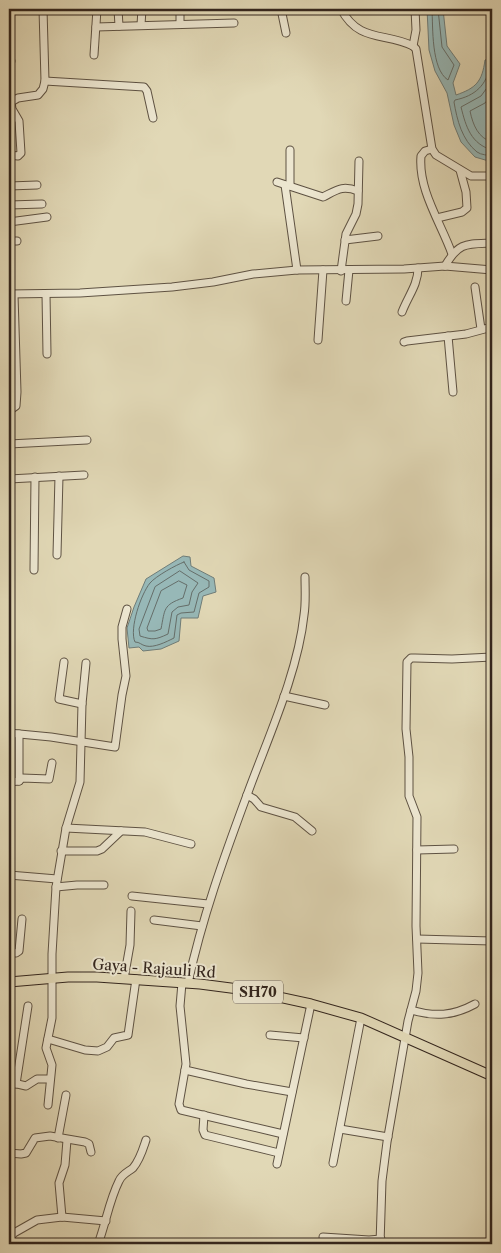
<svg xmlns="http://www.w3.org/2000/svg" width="501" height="1253" font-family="'Libre Caslon Text',serif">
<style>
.water{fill:#97b8b7;stroke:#6f7d79}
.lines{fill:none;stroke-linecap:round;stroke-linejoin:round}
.shore{stroke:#656e6a;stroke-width:1}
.minor-casing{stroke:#5e5243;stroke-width:9}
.major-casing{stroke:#33251d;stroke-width:11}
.minor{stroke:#ece6d0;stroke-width:7}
.major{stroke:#e1d8b6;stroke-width:9}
.labels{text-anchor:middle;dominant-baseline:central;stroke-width:4;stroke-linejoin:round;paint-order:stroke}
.shield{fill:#ece6d0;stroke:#6a5f53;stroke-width:1}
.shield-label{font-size:14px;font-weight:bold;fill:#33251d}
.street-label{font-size:15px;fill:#33251d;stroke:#ece6d0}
</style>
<rect width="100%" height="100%" fill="#e1d8b6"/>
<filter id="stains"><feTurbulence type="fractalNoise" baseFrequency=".004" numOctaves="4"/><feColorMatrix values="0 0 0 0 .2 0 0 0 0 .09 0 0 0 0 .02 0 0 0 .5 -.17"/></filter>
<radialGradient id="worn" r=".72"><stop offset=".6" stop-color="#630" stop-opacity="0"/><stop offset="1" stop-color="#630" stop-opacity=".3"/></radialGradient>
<!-- water -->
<g class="water">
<path d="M427 9H443L447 46 460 64 453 83 456 95C476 88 482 82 485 60L492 58V162L475 157 461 142 454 125 447 93 435 71 429 50Z"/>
<polygon points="183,556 190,557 191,566 214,578 216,592 203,596 198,618 181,618 179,641 161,649 143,651 139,647 129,648 127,628 134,607 146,579"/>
</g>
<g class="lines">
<!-- shore -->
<g class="shore">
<path d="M432 9C433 27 431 69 448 80L454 65 442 47 438 9"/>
<path d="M492 63 490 65C487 85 475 96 455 100L454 102C457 120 462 140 477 152 481 155 488 155 492 156"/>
<path d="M492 81 481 96 461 107C466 127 471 144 492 150"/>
<path d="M492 94 485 103 470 111C473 125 478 138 492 142"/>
<path d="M184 562 189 570 209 581V587L199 593 194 612 181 613 177 615 174 638C166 642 154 648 146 646 141 645 140 642 135 642 129 629 141 594 150 583 156 576 176 565 184 562Z"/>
<path d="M180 571 198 583 192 592 189 605 178 607 172 612 168 634C155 640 153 640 140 636L139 629 155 587Z"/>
<path d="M179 581 187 585 183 598C163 605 165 609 161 629L155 631H148L147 628 161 591Z"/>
</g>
<defs>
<g id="minor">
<polyline points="118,9 119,26"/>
<polyline points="281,9 286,33"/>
<path d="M341 9C359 43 385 32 413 46L416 49 432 149 436 155 471 176H492"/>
<polyline points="9,10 87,9"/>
<polyline points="180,24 180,9"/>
<polyline points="141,25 142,9"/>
<polyline points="96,27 234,23"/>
<polyline points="413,46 416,30 415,9"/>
<polyline points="94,55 97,9"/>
<polyline points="9,62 11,61"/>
<polyline points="45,81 144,87 147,91 153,118"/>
<path d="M432 149 425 151 421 156C418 190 441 223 452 254"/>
<polyline points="9,155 18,156 21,153 19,121 12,109 11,102 18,98 38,95 43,89 45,81 43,9"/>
<path d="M277 182 323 197C337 190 342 185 358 191"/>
<polyline points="285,185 297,270"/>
<polyline points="9,186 37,185"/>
<polyline points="290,186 290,150"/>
<polyline points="9,205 42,204"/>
<polyline points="437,218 462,212 467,208 466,192 460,170"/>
<polyline points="9,222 47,217"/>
<polyline points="345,240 378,236"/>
<polyline points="9,241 17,241"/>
<path d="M445 266C459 242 466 244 492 243"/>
<polyline points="341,271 346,234 356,214 358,204 359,161"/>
<polyline points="475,287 481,329"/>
<polyline points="9,294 80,293 172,287 213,282 253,274 297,270 404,269 445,266 492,270"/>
<polyline points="46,294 47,354"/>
<polyline points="346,301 349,270"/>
<path d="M402 312C408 296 418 285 418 268"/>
<polyline points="448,336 453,392"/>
<polyline points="318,340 323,270"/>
<polyline points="404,342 407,341 466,334 492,327"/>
<polyline points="9,411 16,406 17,392 14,295"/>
<polyline points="9,444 87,440"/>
<polyline points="9,479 84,475"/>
<polyline points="57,555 59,476"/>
<polyline points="34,570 35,477"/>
<polyline points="64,662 59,699 82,704"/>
<polyline points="284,696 325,705"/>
<polyline points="9,733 51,737 115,747 122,695 126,676 122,639 122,627 127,609"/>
<polyline points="19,781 22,778 49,779 52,763"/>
<polyline points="9,782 19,781 19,734"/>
<polyline points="247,795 254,799 261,807 295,817 312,831"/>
<polyline points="66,828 145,832 191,844"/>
<polyline points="417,850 454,849"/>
<polyline points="61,851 97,851 102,849 121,831"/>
<polyline points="9,875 57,879"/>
<polyline points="56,887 77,885 104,885"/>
<polyline points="132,896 208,904"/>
<polyline points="154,920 202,926"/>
<polyline points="417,939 492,941"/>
<polyline points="9,953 16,953 19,951 22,919"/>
<polyline points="124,979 130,945 131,911"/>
<polyline points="182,983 180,1006 186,1064 179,1104 181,1110 283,1134"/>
<path d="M188 983C202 918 224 857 247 795 267 740 298 673 304 615 306 603 305 590 305 577"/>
<path d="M411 1010C435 1017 453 1016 475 1004"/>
<polyline points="270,1035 304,1038"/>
<polyline points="48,1039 85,1050 98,1051 107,1047 114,1038 128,1035 136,979"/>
<polyline points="185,1070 246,1084 292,1092"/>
<polyline points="9,1082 26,1086 37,1079 50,1079"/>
<polyline points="16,1084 28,1006"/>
<polyline points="48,1105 52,1065 46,1048 52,1018 52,954 56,887 66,828 80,782 82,704 86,663"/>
<polyline points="204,1115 203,1130 205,1135 279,1153"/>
<polyline points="340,1129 388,1137"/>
<polyline points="58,1138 66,1095"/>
<polyline points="9,1153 21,1154 26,1153 35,1138 50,1136 85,1142 89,1144 91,1152"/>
<polyline points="333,1163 361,1018"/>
<polyline points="277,1164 311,1004"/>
<polyline points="62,1217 59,1183 65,1165 67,1140"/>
<polyline points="323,1237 369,1240 381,1239"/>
<polyline points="10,1244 10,1238 14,1233 37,1220 62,1217 106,1221"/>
<path d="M98 1244C106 1223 109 1201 119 1181 122 1174 128 1172 133 1168 140 1160 143 1149 146 1140"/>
<polyline points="380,1244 382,1181 387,1142 408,1021 416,991 418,973 416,926 417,817 409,796 409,757 406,729 407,662 411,658 415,658 452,659 492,657"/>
</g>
<polyline id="major" points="9,982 68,977 97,977 200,984 246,990 311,1004 361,1018 492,1076"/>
</defs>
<!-- minor casing -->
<use href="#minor" class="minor-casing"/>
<!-- major casing -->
<use href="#major" class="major-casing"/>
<!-- minor -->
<use href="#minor" class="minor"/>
<!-- major -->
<use href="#major" class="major"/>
</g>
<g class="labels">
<!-- shield labels -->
<rect class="shield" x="233" y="980.5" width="50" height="23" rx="4"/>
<g class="shield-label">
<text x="258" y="992">SH70</text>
</g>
<!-- street labels -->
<g class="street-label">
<text transform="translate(154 968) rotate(4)">Gaya - Rajauli Rd</text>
</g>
</g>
<!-- margin -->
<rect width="501" height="1253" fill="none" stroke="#e1d8b6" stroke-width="30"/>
<rect x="10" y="10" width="481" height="1233" fill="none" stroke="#33251d" stroke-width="2.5"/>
<rect x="15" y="15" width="471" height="1223" fill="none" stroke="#33251d"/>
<rect width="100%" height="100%" filter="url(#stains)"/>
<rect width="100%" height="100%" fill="url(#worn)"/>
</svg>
